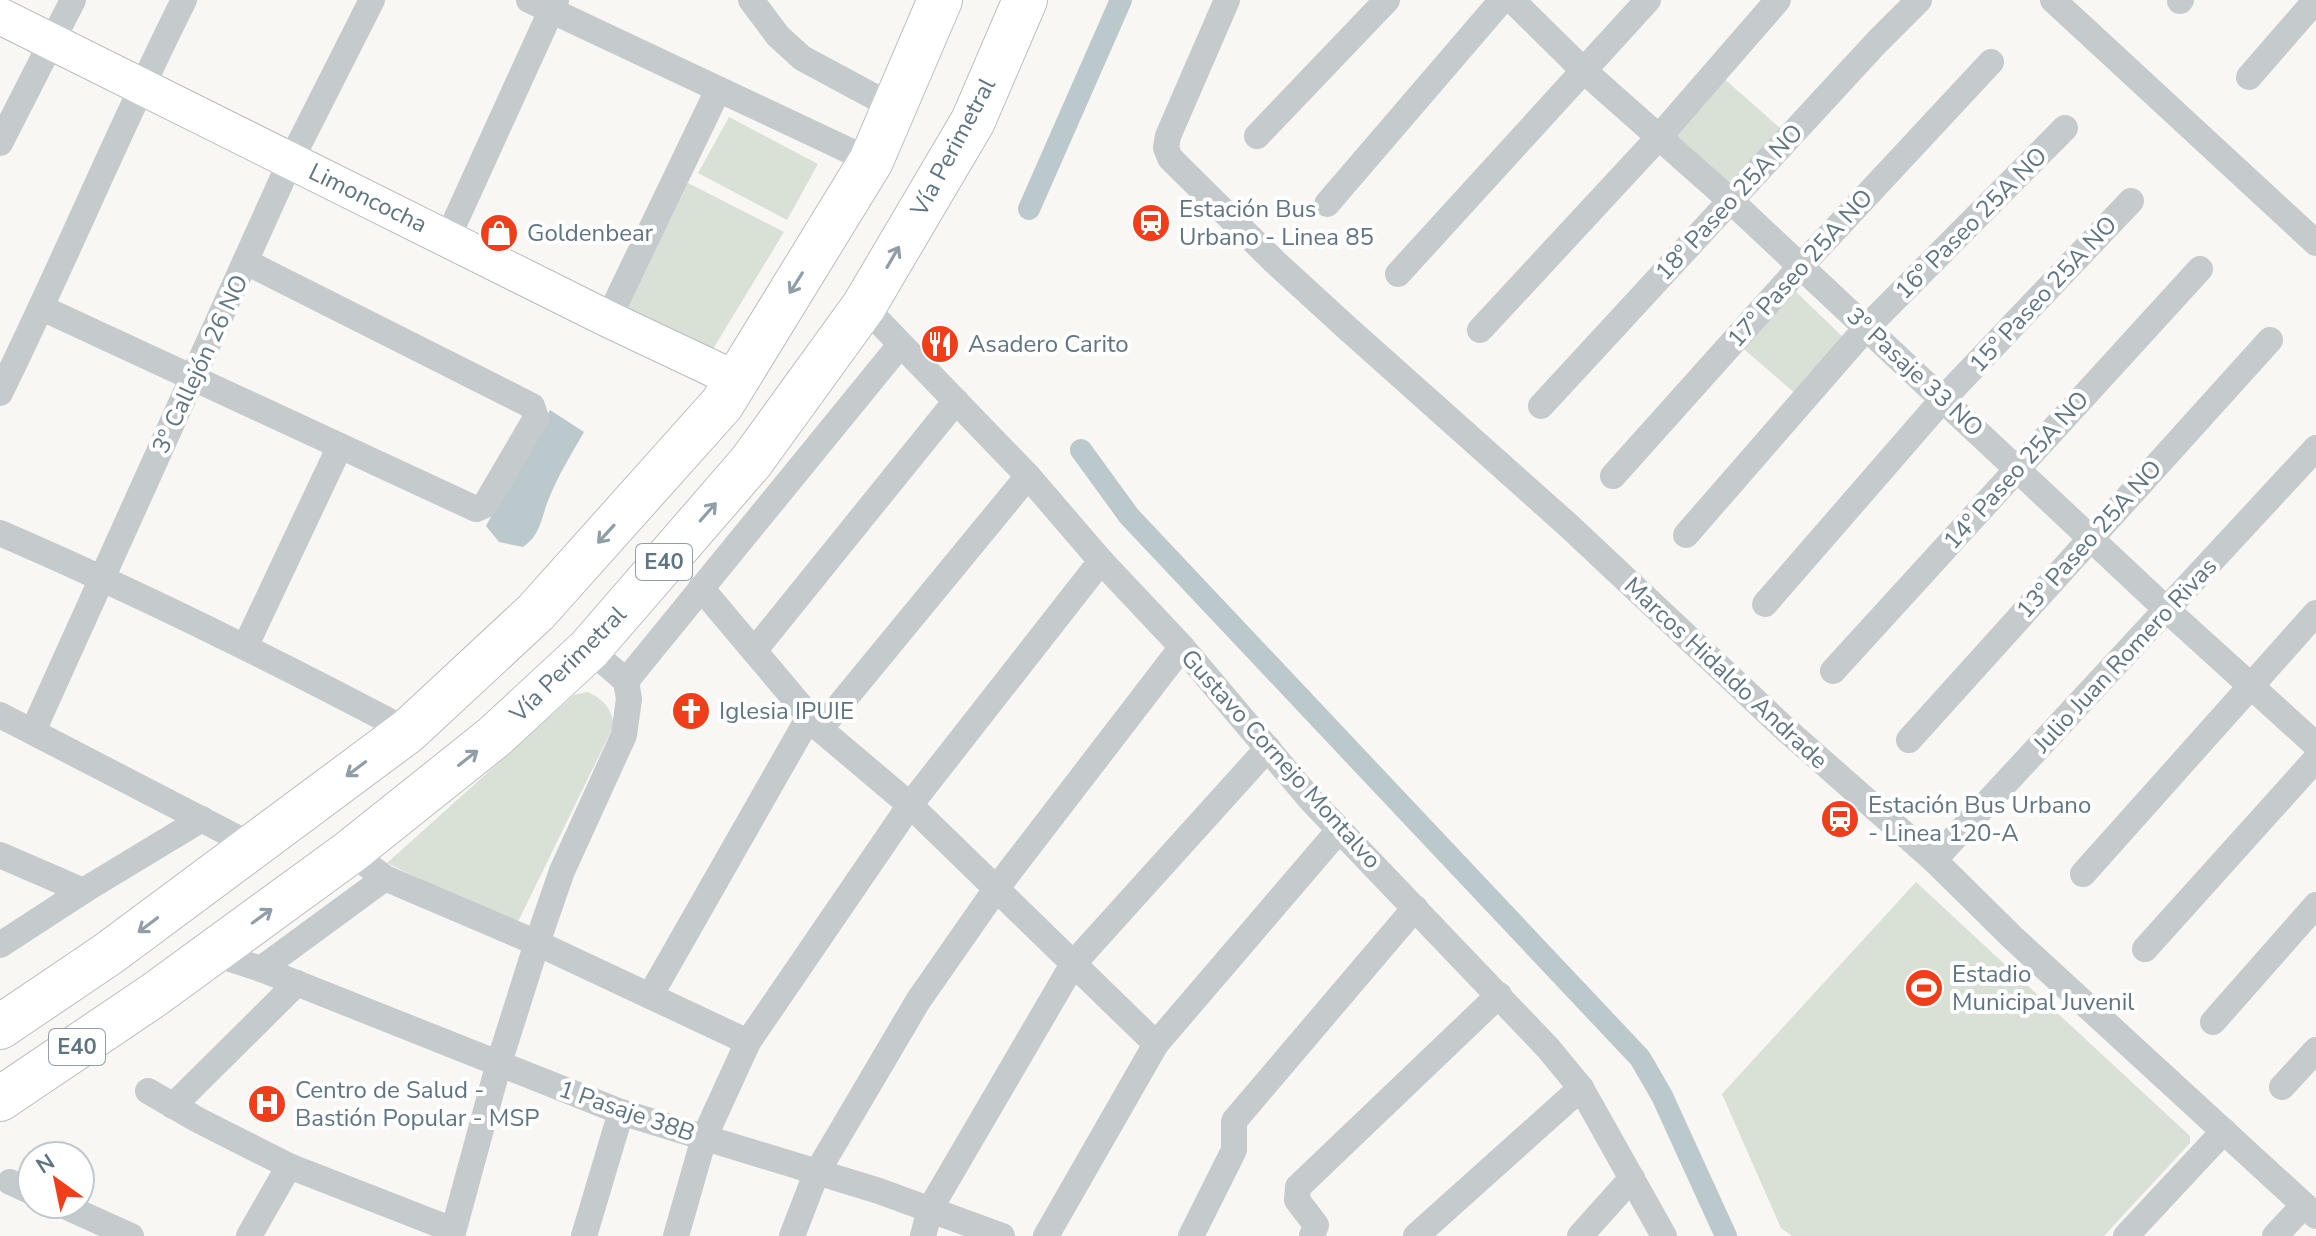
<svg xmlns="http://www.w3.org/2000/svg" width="2316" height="1236" font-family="'Nunito Sans',sans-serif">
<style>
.green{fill:#d9e0d5}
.water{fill:#bbc9cd}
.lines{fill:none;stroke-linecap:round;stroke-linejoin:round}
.canal{stroke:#bbc9cd;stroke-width:22}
.secondary-casing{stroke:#b7bdc1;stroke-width:38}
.highway-casing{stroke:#b9bdc0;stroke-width:46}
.street{stroke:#c5cacd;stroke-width:26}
.secondary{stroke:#fff;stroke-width:36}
.highway{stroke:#fff;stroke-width:44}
.oneway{stroke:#909ea8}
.labels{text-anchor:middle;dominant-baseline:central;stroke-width:8;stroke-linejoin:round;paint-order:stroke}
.shield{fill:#fff;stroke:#909ea8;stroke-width:2}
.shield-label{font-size:22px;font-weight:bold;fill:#607582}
.street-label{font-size:24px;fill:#607582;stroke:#fff}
.poi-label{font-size:24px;fill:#607582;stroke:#fff;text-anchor:start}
</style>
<rect width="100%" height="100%" fill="#f8f7f4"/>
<!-- green -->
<g class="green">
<polygon points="1721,76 1781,129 1726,191 1666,136"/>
<polygon points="729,117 818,164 787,220 698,173"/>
<polygon points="688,183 784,232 713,349 627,308"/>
<polygon points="1791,287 1846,340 1797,395 1738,344"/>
<path d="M587 692C604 699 610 707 614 725L516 926 387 863 574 695Z"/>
<polygon points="1916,882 2190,1136 2190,1143 2104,1236 1792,1236 1781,1228 1722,1094"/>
</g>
<!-- water -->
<path class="water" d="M550 410 584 432C572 453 559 474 550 496 541 516 542 534 523 547L499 542 486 526Z"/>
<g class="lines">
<!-- canal -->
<g class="canal">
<polyline points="1029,209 1121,0"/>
<polyline points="1081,450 1129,516 1640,1058 1662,1096 1726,1236"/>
</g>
<defs>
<polyline id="secondary" points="0,16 608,319 737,380"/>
<g id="highway">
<polyline points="0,1027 108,954 408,731 536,612 722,404 871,161 940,0"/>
<polyline points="0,1099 154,995 350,852 494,737 589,649 751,462 864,306 973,121 1025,0"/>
</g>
</defs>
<!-- secondary casing -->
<use href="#secondary" class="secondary-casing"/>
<!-- highway casing -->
<use href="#highway" class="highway-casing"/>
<!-- street -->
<g class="street">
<polyline points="529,0 871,161"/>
<polyline points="751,0 778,36 802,58 895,108"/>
<polyline points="1227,0 1168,136 1166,148 1170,158 1275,262 1346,327 1569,526 1783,727 1934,860 2013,938 2316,1216"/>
<polyline points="1512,0 1583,70 1731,201 2167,610 2316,745"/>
<polyline points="2053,0 2316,243"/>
<polyline points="2180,1 2181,0"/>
<polyline points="2249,77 2316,0"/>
<polyline points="1257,136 1387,0"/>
<polyline points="0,143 73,0"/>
<polyline points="1327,204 1502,0"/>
<polyline points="448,237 556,0"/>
<polyline points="1398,274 1648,0"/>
<polyline points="864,306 1028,476 1101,561 1182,647 1310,799 1548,1048 1581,1088 1664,1236"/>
<polyline points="42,308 476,509 485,505 536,418 532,406 246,262"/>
<polyline points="608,319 718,90"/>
<polyline points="1480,330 1659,137 1778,0"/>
<path d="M0 393C64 263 119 129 184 0"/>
<polyline points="1541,406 1877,42 1919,0"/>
<polyline points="1613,476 1801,266 1991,62"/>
<path d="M0 533C139 593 274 660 408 731"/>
<polyline points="1686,535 1867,327 2065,128"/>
<polyline points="701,588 820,729 910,805 1156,1044"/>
<polyline points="1765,604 1943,399 2131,201"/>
<polyline points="246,645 340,446"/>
<polyline points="754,651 956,401"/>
<polyline points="1833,671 2200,269"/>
<polyline points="626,681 900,345"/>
<polyline points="0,715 253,846"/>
<polyline points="820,729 1028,476"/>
<polyline points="33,731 291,160 372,0"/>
<polyline points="1909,740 2270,340"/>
<polyline points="350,852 385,878 537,943 748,1042"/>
<polyline points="0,855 83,891"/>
<polyline points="1934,860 2316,448"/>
<polyline points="2083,874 2316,613"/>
<polyline points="0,945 83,891 202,819"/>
<polyline points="2145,949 2316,759"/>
<polyline points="212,953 261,969 621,1112 879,1191 1002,1236"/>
<polyline points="261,969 385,878"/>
<polyline points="650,996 809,717"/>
<polyline points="2213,1022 2316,905"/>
<polyline points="2282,1087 2316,1050"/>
<polyline points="148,1091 198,1120 289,1166 453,1230"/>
<polyline points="173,1106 297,983"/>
<polyline points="10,1182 32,1192"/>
<polyline points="60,1204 131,1236"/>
<polyline points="249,1236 289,1166"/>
<polyline points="452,1236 499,1063 537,943 562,871 624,735 629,699 626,681 589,649"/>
<polyline points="584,1236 621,1112"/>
<polyline points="676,1236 704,1138 748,1042 910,805 1101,561"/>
<polyline points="792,1236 816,1174 918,1001 996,889 1182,647"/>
<polyline points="923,1236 930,1209 1073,964 1268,748"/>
<polyline points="1046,1236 1156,1044 1340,829"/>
<polyline points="1191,1236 1234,1150 1234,1121 1415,908"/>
<polyline points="1312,1236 1316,1225 1297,1200 1298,1187 1499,995"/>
<polyline points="1416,1236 1581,1088"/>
<polyline points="1580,1236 1632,1178"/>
<polyline points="2126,1236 2224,1131"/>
<polyline points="2275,1236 2304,1205"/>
</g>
<!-- secondary -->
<use href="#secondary" class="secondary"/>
<!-- highway -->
<use href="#highway" class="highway"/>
</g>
<!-- one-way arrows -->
<defs><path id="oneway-shaft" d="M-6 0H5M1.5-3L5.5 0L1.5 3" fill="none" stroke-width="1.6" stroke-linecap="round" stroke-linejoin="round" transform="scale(2)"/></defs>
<g class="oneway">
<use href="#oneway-shaft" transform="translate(893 257) rotate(-60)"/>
<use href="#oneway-shaft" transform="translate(796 283) rotate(122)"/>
<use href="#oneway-shaft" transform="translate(708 512) rotate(-49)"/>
<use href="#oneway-shaft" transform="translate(606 534) rotate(132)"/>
<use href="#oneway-shaft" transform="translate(468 758) rotate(-38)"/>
<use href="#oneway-shaft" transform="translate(356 769) rotate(143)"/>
<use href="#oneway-shaft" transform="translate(262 916) rotate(-36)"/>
<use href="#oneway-shaft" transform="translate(148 925) rotate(143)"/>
</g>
<!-- icons -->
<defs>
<symbol id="station-disc" viewBox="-11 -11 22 22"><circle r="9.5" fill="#f13e1a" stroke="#fff"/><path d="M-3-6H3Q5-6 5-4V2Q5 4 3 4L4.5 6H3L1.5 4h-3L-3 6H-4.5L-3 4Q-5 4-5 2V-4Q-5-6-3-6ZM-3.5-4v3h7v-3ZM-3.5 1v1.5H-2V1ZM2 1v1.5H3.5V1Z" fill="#fff"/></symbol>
<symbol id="shop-disc" viewBox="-11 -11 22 22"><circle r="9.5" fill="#f13e1a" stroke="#fff"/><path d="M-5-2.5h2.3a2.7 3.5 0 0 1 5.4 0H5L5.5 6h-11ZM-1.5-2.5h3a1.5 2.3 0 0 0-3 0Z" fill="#fff"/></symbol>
<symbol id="restaurant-disc" viewBox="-11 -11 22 22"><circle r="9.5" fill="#f13e1a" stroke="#fff"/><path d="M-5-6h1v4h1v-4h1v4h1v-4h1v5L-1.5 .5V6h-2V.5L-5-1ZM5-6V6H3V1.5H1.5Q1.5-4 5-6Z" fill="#fff"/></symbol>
<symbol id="church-disc" viewBox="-11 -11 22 22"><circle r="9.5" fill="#f13e1a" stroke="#fff"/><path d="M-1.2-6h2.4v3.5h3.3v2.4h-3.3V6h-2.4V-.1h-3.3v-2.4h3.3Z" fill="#fff"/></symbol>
<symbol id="stadium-disc" viewBox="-11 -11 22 22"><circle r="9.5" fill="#f13e1a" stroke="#fff"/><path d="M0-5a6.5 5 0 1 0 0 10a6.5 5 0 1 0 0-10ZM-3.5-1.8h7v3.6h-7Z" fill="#fff"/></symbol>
<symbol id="hospital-disc" viewBox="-11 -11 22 22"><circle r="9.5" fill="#f13e1a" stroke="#fff"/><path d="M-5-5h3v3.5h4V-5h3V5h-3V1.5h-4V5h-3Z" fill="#fff"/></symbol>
</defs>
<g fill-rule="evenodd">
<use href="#station-disc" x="1129" y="201" width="44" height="44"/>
<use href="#shop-disc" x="477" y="211" width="44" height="44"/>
<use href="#restaurant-disc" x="918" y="322" width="44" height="44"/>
<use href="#church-disc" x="669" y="689" width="44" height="44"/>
<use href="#station-disc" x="1818" y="797" width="44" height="44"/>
<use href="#stadium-disc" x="1902" y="966" width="44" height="44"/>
<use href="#hospital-disc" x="245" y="1082" width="44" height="44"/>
</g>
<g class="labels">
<!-- shield labels -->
<g class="shield">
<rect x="636" y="544" width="56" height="36" rx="6"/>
<rect x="49" y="1029" width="56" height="36" rx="6"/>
</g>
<g class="shield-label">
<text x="664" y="562">E40</text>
<text x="77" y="1047">E40</text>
</g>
<!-- street labels -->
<g class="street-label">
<text transform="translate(953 147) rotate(-62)">Vía Perimetral</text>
<text transform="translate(368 198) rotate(26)">Limoncocha</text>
<text transform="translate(1729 202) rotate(-47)">18º Paseo 25A NO</text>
<text transform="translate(1971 223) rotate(-45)">16º Paseo 25A NO</text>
<text transform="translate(1800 268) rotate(-48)">17º Paseo 25A NO</text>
<text transform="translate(2043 294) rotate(-47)">15º Paseo 25A NO</text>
<text transform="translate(200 364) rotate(-65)">3º Callejón 26 NO</text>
<text transform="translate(1915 372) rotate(43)">3º Pasaje 33 NO</text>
<text transform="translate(2016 470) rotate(-48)">14º Paseo 25A NO</text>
<text transform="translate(2089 539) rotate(-48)">13º Paseo 25A NO</text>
<text transform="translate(2125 655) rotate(-47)">Julio Juan Romero Rivas</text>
<text transform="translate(568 664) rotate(-45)">Vía Perimetral</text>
<text transform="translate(1726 673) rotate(43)">Marcos Hidaldo Andrade</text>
<text transform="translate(1281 759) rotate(48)">Gustavo Cornejo Montalvo</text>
<text transform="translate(627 1111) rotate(19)">1 Pasaje 38B</text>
</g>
<!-- poi labels -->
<g class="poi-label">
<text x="1179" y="209">Estación Bus<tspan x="1179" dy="28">Urbano - Linea 85</tspan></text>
<text x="527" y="233">Goldenbear</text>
<text x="968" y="344">Asadero Carito</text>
<text x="719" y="711">Iglesia IPUIE</text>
<text x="1868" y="805">Estación Bus Urbano<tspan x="1868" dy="28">- Linea 120-A</tspan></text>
<text x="1952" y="974">Estadio<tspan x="1952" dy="28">Municipal Juvenil</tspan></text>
<text x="295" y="1090">Centro de Salud -<tspan x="295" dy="28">Bastión Popular - MSP</tspan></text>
</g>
</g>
<!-- north arrow -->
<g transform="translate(56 1180) rotate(327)"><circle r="38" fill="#ffffff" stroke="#bfc8cd" stroke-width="2"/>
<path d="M0-6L14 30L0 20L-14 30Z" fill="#f13e1a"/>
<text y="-12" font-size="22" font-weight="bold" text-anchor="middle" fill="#607582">N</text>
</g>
</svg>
